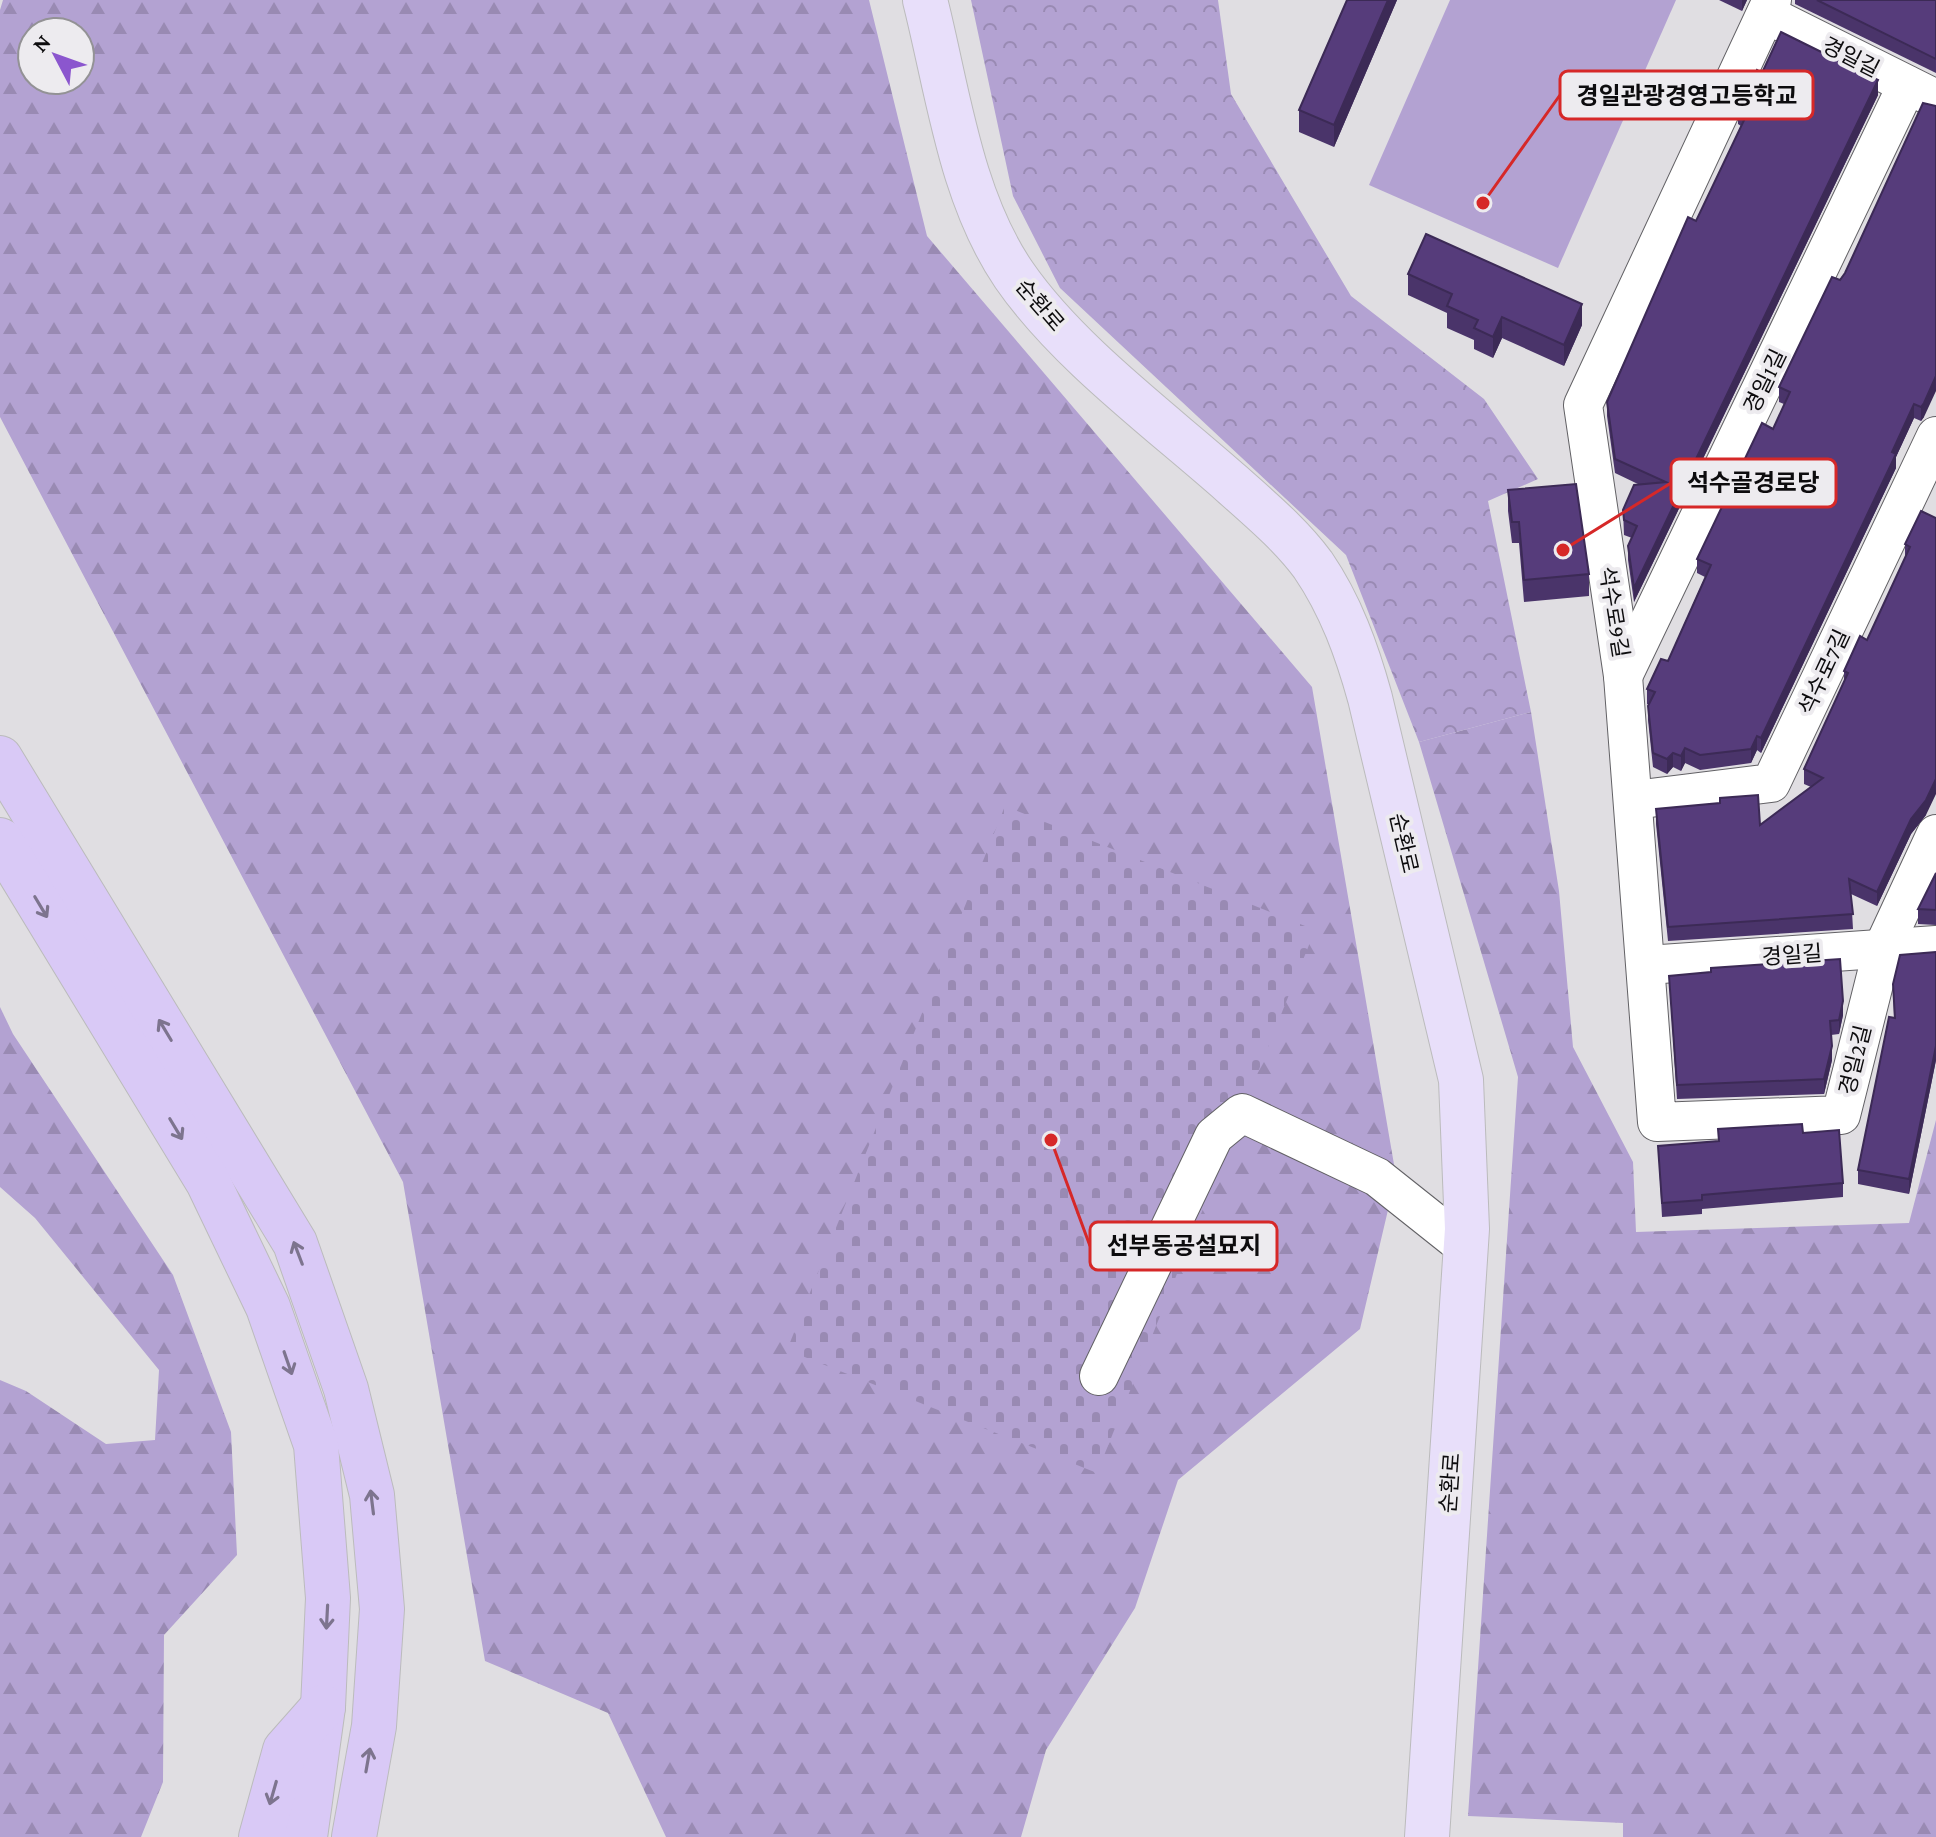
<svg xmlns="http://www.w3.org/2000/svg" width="1936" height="1837" font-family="'Crimson Pro','Noto Sans KR',serif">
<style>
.forest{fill:url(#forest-firs);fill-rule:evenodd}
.cemetery{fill:url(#cemetery-stones)}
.park{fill:url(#park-crowns)}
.garden{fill:#b3a2d2}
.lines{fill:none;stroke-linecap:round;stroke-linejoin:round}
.minor-casing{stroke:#626165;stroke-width:40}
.major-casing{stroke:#bbbbbc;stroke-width:46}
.highway-casing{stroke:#bbbbbc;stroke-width:46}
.minor{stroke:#fff;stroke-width:38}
.major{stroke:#e8dffa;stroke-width:44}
.highway{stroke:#d9c9f6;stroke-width:44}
.wall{fill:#4a346a}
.shaded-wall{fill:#3c2a56}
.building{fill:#563c7b;stroke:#3c2a56;stroke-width:2}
.oneway{stroke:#7d748e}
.labels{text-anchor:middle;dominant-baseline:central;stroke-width:8;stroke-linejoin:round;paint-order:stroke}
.street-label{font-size:22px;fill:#0d0c0e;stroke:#edebef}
.leader{fill:none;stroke:#d62828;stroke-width:3}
.callout-dot{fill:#d62828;stroke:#edebef;stroke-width:3}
.callout{fill:#edebef;stroke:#d62828;stroke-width:3}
.callout-label{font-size:24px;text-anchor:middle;font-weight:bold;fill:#0d0c0e}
</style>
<defs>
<pattern id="forest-firs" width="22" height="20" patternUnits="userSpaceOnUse" patternTransform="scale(2)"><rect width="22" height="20" fill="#b3a2d2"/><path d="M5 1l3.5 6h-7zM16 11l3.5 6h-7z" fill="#998ab3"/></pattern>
<pattern id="cemetery-stones" width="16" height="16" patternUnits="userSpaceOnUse" patternTransform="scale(2)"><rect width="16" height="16" fill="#b3a2d2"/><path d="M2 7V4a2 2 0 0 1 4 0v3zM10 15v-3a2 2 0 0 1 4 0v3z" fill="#998ab3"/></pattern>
<pattern id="park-crowns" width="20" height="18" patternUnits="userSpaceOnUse" patternTransform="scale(2)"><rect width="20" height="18" fill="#b3a2d2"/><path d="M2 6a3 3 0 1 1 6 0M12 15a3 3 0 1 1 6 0" fill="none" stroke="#998ab3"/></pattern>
</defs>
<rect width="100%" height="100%" fill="#e0dee2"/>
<!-- forest -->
<g class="forest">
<path d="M3 0H869L927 236 1312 687 1396 1176 1360 1329 1178 1480 1135 1608 1046 1750 1021 1837H666L608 1713 485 1661 403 1182 0 417V10ZM32 32H80V80H32Z"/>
<polygon points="1531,712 1559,891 1573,1047 1633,1162 1636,1232 1909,1223 1936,1120 1936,1837 1623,1837 1623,1823 1468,1816 1518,1077 1419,742"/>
<polygon points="0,1007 13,1034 173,1275 231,1432 237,1555 164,1635 163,1782 141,1837 0,1837 0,1380 26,1391 106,1444 155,1440 159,1370 35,1218 0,1187"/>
</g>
<!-- cemetery -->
<polygon class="cemetery" points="1005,806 1315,930 1097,1473 787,1350"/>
<!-- park -->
<polygon class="park" points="971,0 1218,0 1231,94 1351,296 1484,399 1538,479 1488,501 1531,712 1419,742 1346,555 1060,288 1013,196"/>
<!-- garden -->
<polygon class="garden" points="1450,0 1676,0 1558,268 1369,185"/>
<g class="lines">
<defs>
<g id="minor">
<polyline points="1772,0 1583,405 1623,676 1657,1122 1841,1115 1883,948 1936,834"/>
<polyline points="1766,14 1936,99"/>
<polyline points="1623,676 1907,85"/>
<polyline points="1634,800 1771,783 1936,436"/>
<polyline points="1647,965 1936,945"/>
<polyline points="1099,1376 1214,1136 1242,1113 1377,1177 1465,1247"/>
</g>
<path id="major" d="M925 0C948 91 960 196 1014 275 1067 352 1161 421 1232 484 1261 510 1290 534 1313 565 1341 606 1357 651 1370 698L1461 1080 1467 1229 1427 1837"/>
<g id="highway">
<polyline points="0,758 295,1243 346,1389 372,1495 382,1609 374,1726 354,1837"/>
<polyline points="0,840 208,1182 268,1307 316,1445 328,1598 323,1707 305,1837"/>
<polyline points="261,1837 285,1750 323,1707"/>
</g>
</defs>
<!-- minor casing -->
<use href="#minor" class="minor-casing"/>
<!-- major casing -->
<use href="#major" class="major-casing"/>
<!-- highway casing -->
<use href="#highway" class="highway-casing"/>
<!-- minor -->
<use href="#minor" class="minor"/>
<!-- major -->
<use href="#major" class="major"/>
<!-- highway -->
<use href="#highway" class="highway"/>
</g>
<!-- wall -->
<g class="wall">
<polygon points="1347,0 1397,0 1334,147 1299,132 1299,110"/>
<polygon points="1719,0 1747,0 1742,11"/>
<polygon points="1795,0 1936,0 1936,73 1795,4"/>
<polygon points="1762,73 1878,95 1634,602 1628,560 1628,546 1632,538 1624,535 1623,510 1640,485 1615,473 1607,416 1607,402 1696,221 1741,126 1738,124 1738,110"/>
<polygon points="1923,103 1924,417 1921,421 1914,418 1896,457 1896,468 1761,753 1757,750 1751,763 1700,770 1685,763 1681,771 1673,767 1667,774 1653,767 1648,720 1649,704 1647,704 1647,689 1668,661 1705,577 1697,573 1697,559 1773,429 1784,404 1779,402 1779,387 1845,273"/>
<polygon points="1408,274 1582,325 1564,366 1502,338 1493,358 1474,349 1474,340 1447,328 1447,313 1408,295"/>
<polygon points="1508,490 1589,574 1589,596 1524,602 1519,543 1512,543 1508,511"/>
<polygon points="1921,511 1926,815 1911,834 1877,906 1851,894 1853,929 1668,941 1656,824 1656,809 1760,825 1811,787 1804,784 1804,769 1844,682 1844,671 1867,640 1905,558 1905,544"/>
<polygon points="1936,873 1936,925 1918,924 1918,909"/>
<polygon points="1936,952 1936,1060 1909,1194 1858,1184 1858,1170 1894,1018 1893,984"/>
<polygon points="1669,976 1843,1015 1839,1034 1831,1035 1832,1060 1824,1094 1677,1099"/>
<polygon points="1718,1129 1803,1133 1843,1183 1843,1197 1702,1209 1702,1214 1662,1217 1658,1146 1718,1141"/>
</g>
<!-- shaded-wall -->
<g class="shaded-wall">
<polygon points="1388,0 1397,0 1334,147 1334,125"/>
<polygon points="1742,0 1747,0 1742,11"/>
<polygon points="1878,80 1878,95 1634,602 1634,588"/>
<polygon points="1582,304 1582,325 1564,366 1564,345"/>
<polygon points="1502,317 1502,338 1493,358 1493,337"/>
<polygon points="1936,376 1936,391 1924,417 1921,421 1921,407"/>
<polygon points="1914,404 1914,418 1896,457 1896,468 1761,753 1761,738"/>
<polygon points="1757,736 1757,750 1751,763 1751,749"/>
<polygon points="1685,748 1685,763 1681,771 1681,756"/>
<polygon points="1673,753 1673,767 1667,774 1667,759"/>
<polygon points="1936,779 1936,794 1926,815 1911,834 1877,906 1877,892 1911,819"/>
<polygon points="1843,1001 1843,1015 1839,1034 1839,1020"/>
<polygon points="1832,1046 1832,1060 1824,1094 1824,1079"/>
<polygon points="1936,1046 1936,1060 1909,1194 1909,1179"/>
</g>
<!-- building -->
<g class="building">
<polygon points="1347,0 1388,0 1334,125 1299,110"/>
<polygon points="1817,0 1936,0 1936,59"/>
<polygon points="1781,32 1878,80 1634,588 1628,546 1637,526 1624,520 1623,510 1634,485 1666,482 1615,459 1607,402 1688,217 1696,221 1747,114 1738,110 1757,70 1762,73"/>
<polygon points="1923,103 1936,106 1936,376 1924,403 1921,407 1914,404 1892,452 1896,454 1761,738 1757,736 1751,749 1700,755 1685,748 1681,756 1673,753 1667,759 1653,753 1648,706 1655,692 1647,689 1661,659 1668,661 1711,565 1697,559 1762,423 1773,429 1790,392 1779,387 1832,277 1840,280 1845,273"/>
<polygon points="1426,234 1582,304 1564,345 1502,317 1493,337 1474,328 1478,320 1447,306 1452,294 1408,274"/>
<polygon points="1576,484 1589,574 1524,580 1519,522 1512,522 1508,490"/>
<polygon points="1921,511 1936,518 1936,779 1926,800 1911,819 1877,892 1849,879 1853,914 1668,927 1656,809 1720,803 1720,798 1758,795 1760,825 1823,778 1804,769 1848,673 1844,671 1860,636 1867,640 1910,547 1905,544"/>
<polygon points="1936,873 1936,910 1918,909"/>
<polygon points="1936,952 1936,1046 1909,1179 1858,1170 1889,1017 1895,1018 1893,984 1900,955"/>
<polygon points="1840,959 1843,1001 1839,1020 1830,1021 1832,1046 1824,1079 1677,1085 1669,976 1711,972 1711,968"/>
<polygon points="1802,1124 1803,1133 1839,1130 1843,1183 1702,1195 1702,1200 1662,1203 1658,1146 1719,1141 1718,1129"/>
</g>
<!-- one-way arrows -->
<defs><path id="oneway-shaft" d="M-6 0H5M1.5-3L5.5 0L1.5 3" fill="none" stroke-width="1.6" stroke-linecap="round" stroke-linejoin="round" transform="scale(2)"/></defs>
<g class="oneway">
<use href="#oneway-shaft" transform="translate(41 907) rotate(59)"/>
<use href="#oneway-shaft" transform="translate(165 1030) rotate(-121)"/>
<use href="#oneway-shaft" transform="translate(176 1129) rotate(59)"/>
<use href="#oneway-shaft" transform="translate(298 1253) rotate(-111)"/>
<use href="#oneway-shaft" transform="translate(288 1363) rotate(71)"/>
<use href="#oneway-shaft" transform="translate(372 1502) rotate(-97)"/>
<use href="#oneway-shaft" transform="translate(327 1617) rotate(93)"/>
<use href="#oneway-shaft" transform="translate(368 1760) rotate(-80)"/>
<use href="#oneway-shaft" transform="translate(273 1793) rotate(106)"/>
</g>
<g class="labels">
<!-- street labels -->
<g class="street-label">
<text transform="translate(1851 57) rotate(27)">경일길</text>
<text transform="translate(1040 305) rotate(49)">순환로</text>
<text transform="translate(1765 381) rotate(-64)">경일1길</text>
<text transform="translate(1614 612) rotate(81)">석수로9길</text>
<text transform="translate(1824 672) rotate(-65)">석수로7길</text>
<text transform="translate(1404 843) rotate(77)">순환로</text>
<text transform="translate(1792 955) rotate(-4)">경일길</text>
<text transform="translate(1855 1060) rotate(-76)">경일2길</text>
<text transform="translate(1450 1483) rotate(-86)">순환로</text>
</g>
</g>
<!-- callouts -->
<path class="leader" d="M1483 203L1560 95M1563 550L1671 483M1051 1140L1090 1246"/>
<g class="callout-dot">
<circle cx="1483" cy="203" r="8"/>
<circle cx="1563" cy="550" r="8"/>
<circle cx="1051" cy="1140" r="8"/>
</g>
<g class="callout">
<rect x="1560" y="71" width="253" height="48" rx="8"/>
<rect x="1671" y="459" width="165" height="48" rx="8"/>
<rect x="1090" y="1222" width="187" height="48" rx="8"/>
</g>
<g class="callout-label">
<text x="1687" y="104">경일관광경영고등학교</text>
<text x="1753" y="491">석수골경로당</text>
<text x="1184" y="1254">선부동공설묘지</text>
</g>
<!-- north arrow -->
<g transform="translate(56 56) rotate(311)"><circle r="38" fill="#edebef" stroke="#939295" stroke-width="2"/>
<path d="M0-6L14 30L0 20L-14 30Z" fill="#8b56ce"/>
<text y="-12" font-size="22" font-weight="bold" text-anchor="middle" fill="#0d0c0e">N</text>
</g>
</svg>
